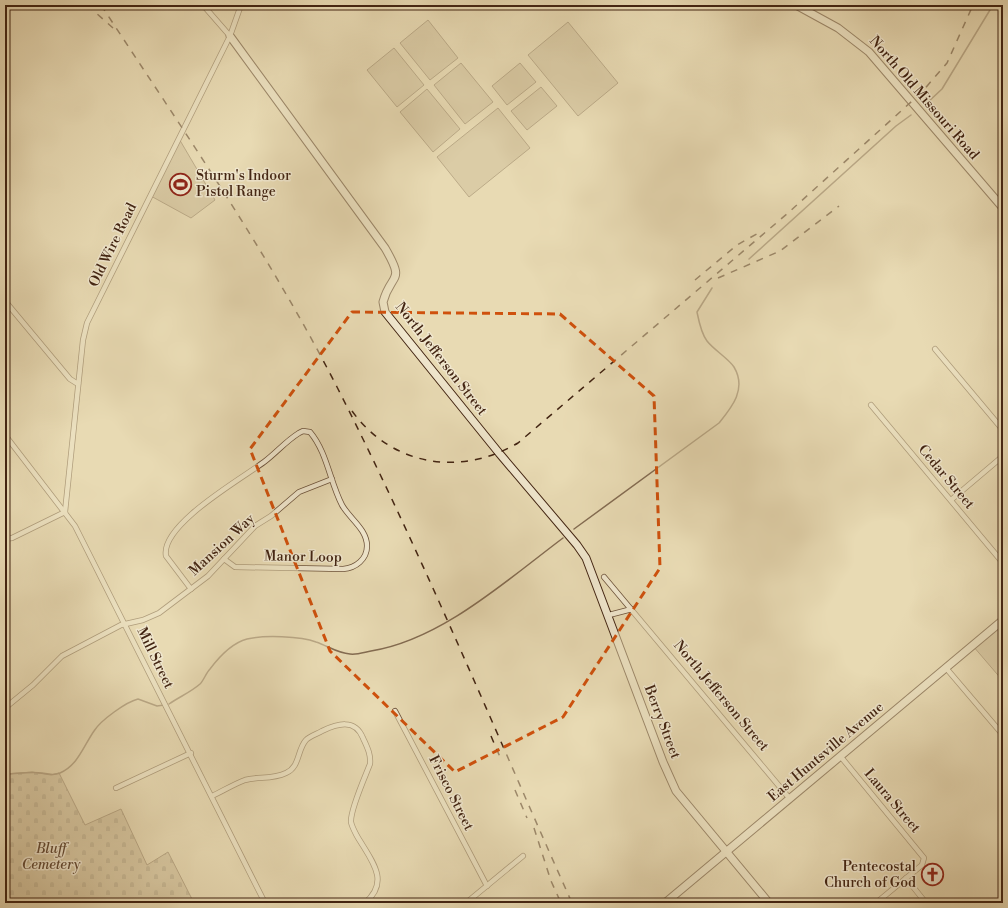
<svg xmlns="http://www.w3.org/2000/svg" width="1008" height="908" font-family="'Libre Bodoni',serif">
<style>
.cemetery{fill:url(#cemetery-stones);stroke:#877055}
.garden{fill:#ccbb98;stroke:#877055}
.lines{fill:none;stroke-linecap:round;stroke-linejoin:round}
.stream{stroke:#846c52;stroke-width:1.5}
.street-casing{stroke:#6c523a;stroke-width:6}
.secondary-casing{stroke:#422412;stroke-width:9}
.street{stroke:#f0e7ce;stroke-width:4.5}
.secondary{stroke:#f0e7ce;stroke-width:7}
.rail{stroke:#422412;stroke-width:1.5;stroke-dasharray:7 7;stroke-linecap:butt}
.marked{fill:none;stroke:#cf510d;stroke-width:3;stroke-dasharray:8 5;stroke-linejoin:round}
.labels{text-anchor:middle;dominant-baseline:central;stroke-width:3;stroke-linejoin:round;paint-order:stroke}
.street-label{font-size:14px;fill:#422412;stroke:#f0e7ce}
.poi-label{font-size:14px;fill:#422412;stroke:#f0e7ce;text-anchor:start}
.park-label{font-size:14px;font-style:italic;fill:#644a34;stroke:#f0e7ce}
</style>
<defs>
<pattern id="cemetery-stones" width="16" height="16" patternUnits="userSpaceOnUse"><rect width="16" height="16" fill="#ccbb98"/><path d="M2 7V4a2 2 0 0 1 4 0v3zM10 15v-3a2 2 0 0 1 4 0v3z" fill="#a7987b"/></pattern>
</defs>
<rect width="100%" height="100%" fill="#e8dab3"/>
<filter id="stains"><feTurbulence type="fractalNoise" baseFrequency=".005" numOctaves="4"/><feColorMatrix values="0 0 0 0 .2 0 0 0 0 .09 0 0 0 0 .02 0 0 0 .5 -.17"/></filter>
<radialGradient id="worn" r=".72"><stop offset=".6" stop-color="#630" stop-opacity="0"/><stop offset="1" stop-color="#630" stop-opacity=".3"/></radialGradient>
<!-- cemetery -->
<polygon class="cemetery" points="32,772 51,775 59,773 85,825 121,809 147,865 168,852 194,903 5,903 5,774"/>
<!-- garden -->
<g class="garden">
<polygon points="428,20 458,58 430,80 400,43"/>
<polygon points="568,22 618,83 578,116 528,55"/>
<polygon points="394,48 424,85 397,107 367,70"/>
<polygon points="461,63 493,102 465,124 434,85"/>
<polygon points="520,63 536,82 507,105 492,86"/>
<polygon points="541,87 557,106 527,130 511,111"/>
<polygon points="427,89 460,129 433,152 400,112"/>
<polygon points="498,108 530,148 469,197 437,157"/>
<polygon points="178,137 215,200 191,218 149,195"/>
<polygon points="1003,620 1003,681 973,646"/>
</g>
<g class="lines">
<!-- stream -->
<g class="stream">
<polyline points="927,103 942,89 993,5"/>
<polyline points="749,259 896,126 911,115"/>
<path d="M574 529 719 423C732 407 747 389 734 367 729 359 714 350 707 341 701 333 699 322 697 312L712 288"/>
<path d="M169 704C179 697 191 692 200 684 204 680 206 673 210 669 219 657 232 643 247 639 263 635 301 636 316 642 328 646 337 653 350 654 357 655 365 652 371 651 441 640 507 580 563 538"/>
<path d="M5 774C17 774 30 771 42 773 48 774 53 776 60 773 78 765 83 747 94 731 101 720 126 702 138 699L157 706 164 705"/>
</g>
<defs>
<g id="street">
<polyline points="203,5 230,36"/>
<polyline points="5,301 70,379 78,384"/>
<polyline points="935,349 1003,430"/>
<polyline points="871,405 1003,563"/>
<polyline points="5,435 75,526 265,903"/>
<polyline points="951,500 1003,456"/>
<polyline points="65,512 83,340 87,323 230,36 241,5"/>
<polyline points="5,539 12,538 65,512"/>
<polyline points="604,577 790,799"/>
<path d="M191 589 166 556C160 525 241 479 264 462 276 453 286 441 299 433L303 431 310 432C327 452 330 482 342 505 349 518 367 529 367 546 367 559 356 568 343 569L235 567 224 559"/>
<polyline points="609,615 632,609"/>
<polyline points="946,668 1003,735"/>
<polyline points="5,708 33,685 62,656 121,625 143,620 159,613 208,576 255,526 271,516 299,492 332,479"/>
<polyline points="395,711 487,886"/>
<polyline points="841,757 924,858 922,865 876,903"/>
<polyline points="116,788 191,753"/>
<path d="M212 796C223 791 234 784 245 780 259 776 271 780 286 773 300 767 297 750 306 740 310 736 317 734 322 731 337 724 355 718 363 738 367 747 371 754 370 764 365 777 350 810 351 822 352 827 355 832 357 836 371 860 391 881 365 903"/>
<polyline points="906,878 926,903"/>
<polyline points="466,903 523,856"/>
</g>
<g id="secondary">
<polyline points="796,5 838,28 869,52 1003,208"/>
<path d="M230 36 385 248C406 284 391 272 383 302L385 312 499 453 577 545 586 558 663 762 676 791 769 903"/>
<polyline points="665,903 1003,620"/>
</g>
</defs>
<!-- street casing -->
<use href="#street" class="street-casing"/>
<!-- secondary casing -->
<use href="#secondary" class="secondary-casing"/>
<!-- street -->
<use href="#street" class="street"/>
<!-- secondary -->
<use href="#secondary" class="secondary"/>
<!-- rail -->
<g class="rail">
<polyline points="87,5 113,28"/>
<path d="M101 5C183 130 269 254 337 387 423 556 495 731 572 903"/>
<polyline points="718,278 780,251 839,206"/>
<polyline points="695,280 737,245 762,231"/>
<path d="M352 411C392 466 460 477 518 443L788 213 921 93 947 63 973 5"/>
<polyline points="491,736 500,757"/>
<polyline points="515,790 527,818"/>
<polyline points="534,828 551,881 561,903"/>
</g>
</g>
<!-- marked area -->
<path d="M0 0H1008V908H0ZM352 312 560 314 654 396 660 568 563 717 455 772 330 651 250 449Z" fill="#e8dab3" fill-opacity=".55" fill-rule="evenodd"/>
<path class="marked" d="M352 312 560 314 654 396 660 568 563 717 455 772 330 651 250 449Z"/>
<!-- icons -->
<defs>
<symbol id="stadium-ring" viewBox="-11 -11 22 22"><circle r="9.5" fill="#f0e7ce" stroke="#8f2418" stroke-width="1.5"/><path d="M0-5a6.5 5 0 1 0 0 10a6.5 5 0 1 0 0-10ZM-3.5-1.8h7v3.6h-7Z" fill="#8f2418"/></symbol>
<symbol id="church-ring" viewBox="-11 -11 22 22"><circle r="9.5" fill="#f0e7ce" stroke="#8f2418" stroke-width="1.5"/><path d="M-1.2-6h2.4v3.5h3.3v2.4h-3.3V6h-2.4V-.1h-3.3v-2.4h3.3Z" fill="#8f2418"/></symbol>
</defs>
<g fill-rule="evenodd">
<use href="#stadium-ring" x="168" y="172" width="25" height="25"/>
<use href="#church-ring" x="920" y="862" width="25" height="25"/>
</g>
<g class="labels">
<!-- street labels -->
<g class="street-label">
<text transform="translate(924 98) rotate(49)">North Old Missouri Road</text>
<text transform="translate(113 245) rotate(-64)">Old Wire Road</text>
<text transform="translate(441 359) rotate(52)">North Jefferson Street</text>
<text transform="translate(946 477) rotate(50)">Cedar Street</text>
<text transform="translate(222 545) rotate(-43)">Mansion Way</text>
<text transform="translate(303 557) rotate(1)">Manor Loop</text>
<text transform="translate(155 658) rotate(64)">Mill Street</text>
<text transform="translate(721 696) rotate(50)">North Jefferson Street</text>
<text transform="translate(662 722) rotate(69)">Berry Street</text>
<text transform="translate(826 752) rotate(-40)">East Huntsville Avenue</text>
<text transform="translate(451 793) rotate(63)">Frisco Street</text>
<text transform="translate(892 801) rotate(50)">Laura Street</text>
</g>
<!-- poi labels -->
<g class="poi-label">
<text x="196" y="176">Sturm's Indoor<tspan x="196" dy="16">Pistol Range</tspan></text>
<text x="916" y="867" text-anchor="end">Pentecostal<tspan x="916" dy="16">Church of God</tspan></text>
</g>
<!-- park labels -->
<g class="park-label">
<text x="51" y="849">Bluff<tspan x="51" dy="16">Cemetery</tspan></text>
</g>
</g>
<!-- margin -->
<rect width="1008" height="908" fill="none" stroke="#e8dab3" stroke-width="20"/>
<rect x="6" y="6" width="996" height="896" fill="none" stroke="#422412" stroke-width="2"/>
<rect x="10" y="10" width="988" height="888" fill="none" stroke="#422412"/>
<rect width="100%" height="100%" filter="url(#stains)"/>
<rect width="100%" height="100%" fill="url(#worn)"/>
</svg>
